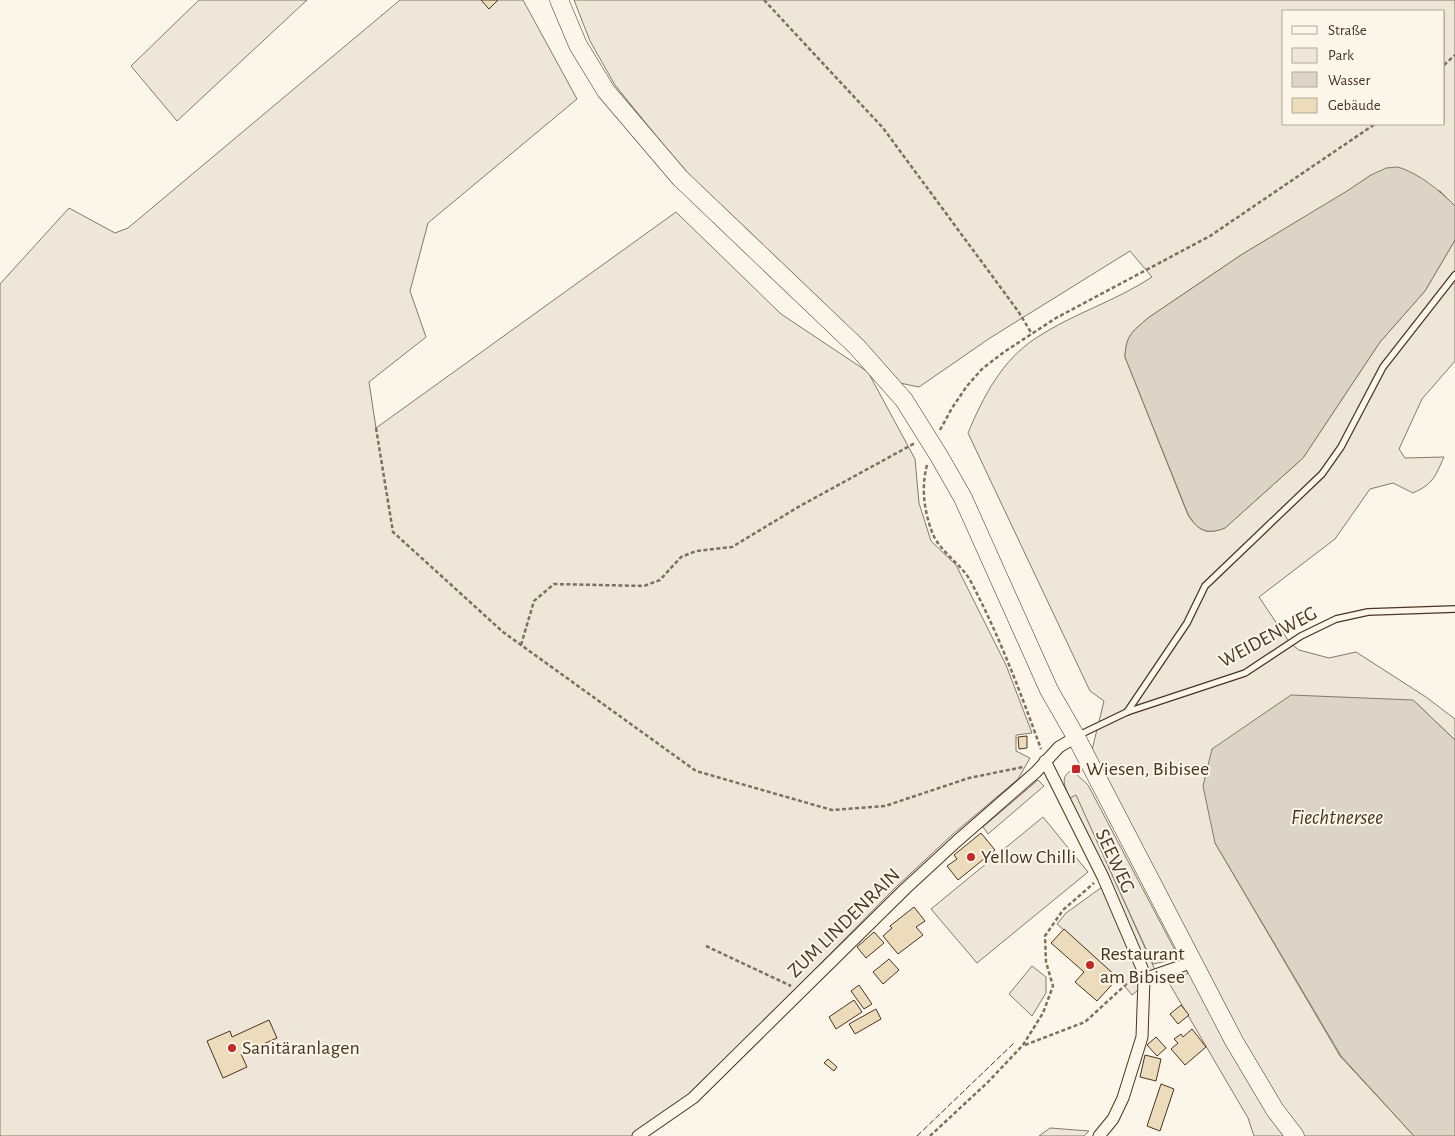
<svg xmlns="http://www.w3.org/2000/svg" width="1455" height="1136" font-family="'Alegreya Sans',sans-serif">
<style>
.green{fill:#ede6d9;stroke:#887966;fill-rule:evenodd}
.parking{fill:#ede7d9;stroke:#887966}
.water{fill:#dcd4c6;stroke:#887966}
.building{fill:#ecdcbc;stroke:#4a3520}
.lines{fill:none;stroke-linecap:round;stroke-linejoin:round}
.service-casing{stroke:#4a3520;stroke-width:8}
.minor-casing{stroke:#4a3520;stroke-width:13}
.primary-casing{stroke:#4a3520;stroke-width:19}
.path{stroke:#7f6f5c;stroke-width:2.5;stroke-dasharray:4 2.5;stroke-linecap:butt}
.service{stroke:#fbf6e9;stroke-width:5.5}
.minor{stroke:#fbf6e9;stroke-width:11}
.primary{stroke:#fbf6e9;stroke-width:18}
.fence{stroke:#4a3520;stroke-width:1;stroke-dasharray:6 2.5;stroke-linecap:butt}
.poi-dot{fill:#c62828;stroke:#fbf6e9;stroke-width:2}
.labels{text-anchor:middle;dominant-baseline:central;stroke-width:4;stroke-linejoin:round;paint-order:stroke}
.street-label{font-size:20px;fill:#4a3520;stroke:#fbf6e9}
.poi-label{font-size:20px;fill:#4a3520;stroke:#fbf6e9;text-anchor:start}
.water-label{font-size:21px;font-style:italic;fill:#4a3520;stroke:#fbf6e9}
</style>
<rect width="100%" height="100%" fill="#fbf6e9"/>
<!-- green -->
<g class="green">
<polygon points="199,0 307,0 177,121 131,66"/>
<polygon points="400,0 523,0 577,99 428,223 410,291 426,337 369,382 376,428 676,212 781,314 868,372 915,459 919,503 931,541 956,565 1006,665 1032,733 1016,735 1016,751 1030,758 1018,779 953,834 896,887 691,1095 632,1136 0,1136 0,284 69,208 115,233 128,228"/>
<path d="M574 0H1455V206L1440 191 1371 175 1348 191 1241 255 1148 318C1132 332 1126 335 1125 357L1188 515C1198 531 1207 535 1225 528L1303 458 1380 342 1425 291 1455 240V361L1422 399 1399 449 1405 458 1444 457C1435 477 1433 484 1413 493L1393 483 1370 489 1335 539 1259 597 1290 643 1299 650 1329 658 1356 652 1426 697 1455 719V740L1413 700 1215 843 1340 1056 1414 1136H1254L1248 1118 1169 983 1188 973 1177 959 1153 964 1076 796 1070 798C1065 787 1059 777 1072 770L1088 785 1177 954 1233 1020 1092 750 1104 701 1090 691 968 433C983 397 1002 360 1036 338 1072 314 1116 301 1152 277L1130 251 990 338 919 387 900 383 686 173 615 85 590 41ZM1284 11H1444V124H1284Z"/>
<polygon points="1043,817 1088,872 977,963 931,909"/>
<polygon points="1032,966 1046,977 1046,993 1032,1016 1009,994"/>
<polygon points="1050,1128 1089,1131 1084,1136 1039,1136"/>
</g>
<!-- parking -->
<g class="parking">
<polygon points="1038,780 1044,786 988,834 983,827"/>
<polygon points="1076,795 1160,981 1147,983 1132,995 1118,978 1057,924 1066,913 1109,882 1070,798"/>
</g>
<!-- water -->
<g class="water">
<path d="M1398 167C1420 174 1439 190 1455 206V240L1425 291 1380 342 1303 458 1225 528C1207 535 1198 531 1188 514L1125 357C1126 335 1132 332 1148 318L1241 255 1347 191 1371 175 1386 168Z"/>
<polygon points="1291,695 1413,700 1455,740 1455,1136 1414,1136 1341,1056 1215,843 1203,786 1212,749"/>
</g>
<!-- building -->
<g class="building">
<polygon points="481,0 498,0 489,9"/>
<polygon points="1027,736 1027,748 1019,749 1018,737"/>
<polygon points="981,833 995,850 958,880 947,866 957,859 954,855"/>
<polygon points="914,907 925,921 916,927 923,935 898,954 883,936 892,928 890,926"/>
<polygon points="1064,929 1118,978 1097,1001 1075,982 1084,972 1051,943"/>
<polygon points="874,932 884,943 866,958 857,947"/>
<polygon points="889,959 899,970 883,984 873,972"/>
<polygon points="859,985 872,1004 864,1009 851,991"/>
<polygon points="854,1000 862,1012 836,1029 829,1017"/>
<polygon points="1181,1005 1189,1015 1178,1024 1170,1014"/>
<polygon points="876,1009 881,1019 855,1034 849,1024"/>
<polygon points="269,1020 277,1038 241,1054 247,1067 223,1078 207,1041 230,1031 232,1037"/>
<polygon points="1192,1029 1206,1047 1185,1065 1171,1049 1178,1043 1174,1039 1181,1034 1183,1037"/>
<polygon points="1156,1037 1166,1048 1157,1056 1147,1045"/>
<polygon points="1145,1055 1161,1059 1156,1081 1140,1077"/>
<polygon points="828,1059 837,1067 834,1071 824,1063"/>
<polygon points="1161,1084 1174,1089 1160,1131 1147,1126"/>
</g>
<g class="lines">
<defs>
<g id="service">
<polyline points="1127,712 1187,623 1205,586 1322,474 1341,447 1383,367 1455,275"/>
<polyline points="1077,736 1127,712 1245,673 1301,636 1336,619 1368,612 1455,609"/>
</g>
<g id="minor">
<polyline points="1045,761 1103,877 1142,968 1144,979 1142,1037 1123,1098 1113,1119 1099,1136"/>
<polyline points="1144,979 1193,962"/>
<polyline points="638,1136 693,1098 905,889 957,841 1036,772 1059,747 1076,737"/>
</g>
<polyline id="primary" points="559,0 578,45 606,91 680,178 857,347 904,400 939,456 963,498 1049,690 1076,737 1234,1041 1275,1110 1295,1136"/>
</defs>
<!-- service casing -->
<use href="#service" class="service-casing"/>
<!-- minor casing -->
<use href="#minor" class="minor-casing"/>
<!-- primary casing -->
<use href="#primary" class="primary-casing"/>
<!-- path -->
<g class="path">
<polyline points="764,0 883,128 1018,311 1032,334"/>
<polyline points="1444,65 1455,55"/>
<polyline points="376,428 393,532 503,632 696,771 832,810 885,806 969,778 1023,767"/>
<polyline points="940,430 952,408 967,386 982,369 1004,352 1056,318 1210,236 1375,124"/>
<path d="M927 465C921 488 924 510 932 532 939 551 960 563 970 580 999 635 1020 691 1041 749"/>
<polyline points="521,645 534,601 554,584 644,586 660,580 681,557 696,551 732,547 800,506 915,443"/>
<polyline points="706,946 791,986"/>
<polyline points="1025,1045 1085,1022 1133,978"/>
<polyline points="930,1136 988,1082 1023,1045 1043,1013 1053,986 1046,962 1045,936 1063,910 1094,883"/>
</g>
<!-- service -->
<use href="#service" class="service"/>
<!-- minor -->
<use href="#minor" class="minor"/>
<!-- primary -->
<use href="#primary" class="primary"/>
<!-- fence -->
<polyline class="fence" points="917,1136 1014,1043"/>
</g>
<!-- markers -->
<g class="poi-dot">
<rect x="1071" y="764" width="10" height="10" rx="2.5"/>
<circle cx="971" cy="857" r="5"/>
<circle cx="1090" cy="965" r="5"/>
<circle cx="232" cy="1048" r="5"/>
</g>
<g class="labels">
<!-- street labels -->
<g class="street-label">
<text transform="translate(1268 637) rotate(-28)">WEIDENWEG</text>
<text transform="translate(1115 861) rotate(65)">SEEWEG</text>
<text transform="translate(844 923) rotate(-44)">ZUM LINDENRAIN</text>
</g>
<!-- poi labels -->
<g class="poi-label">
<text x="1086" y="769">Wiesen, Bibisee</text>
<text x="981" y="857">Yellow Chilli</text>
<text x="1100" y="954">Restaurant<tspan x="1100" dy="23">am Bibisee</tspan></text>
<text x="242" y="1048">Sanitäranlagen</text>
</g>
<!-- water labels -->
<g class="water-label">
<text x="1337" y="817">Fiechtnersee</text>
</g>
</g>
<!-- legend -->
<rect x="1282" y="10" width="162" height="115" fill="#fbf6e9" stroke="#b4a999"/>
<rect x="1292" y="26" width="25" height="8" fill="#fbf6e9" stroke="#b4a999"/>
<text x="1328" y="35" font-size="15" fill="#4a3520">Straße</text>
<rect x="1292" y="48" width="25" height="15" fill="#ede6d9" stroke="#b4a999"/>
<text x="1328" y="60" font-size="15" fill="#4a3520">Park</text>
<rect x="1292" y="72" width="25" height="15" fill="#dcd4c6" stroke="#b4a999"/>
<text x="1328" y="85" font-size="15" fill="#4a3520">Wasser</text>
<rect x="1292" y="98" width="25" height="15" fill="#ecdcbc" stroke="#b4a999"/>
<text x="1328" y="110" font-size="15" fill="#4a3520">Gebäude</text>
</svg>
